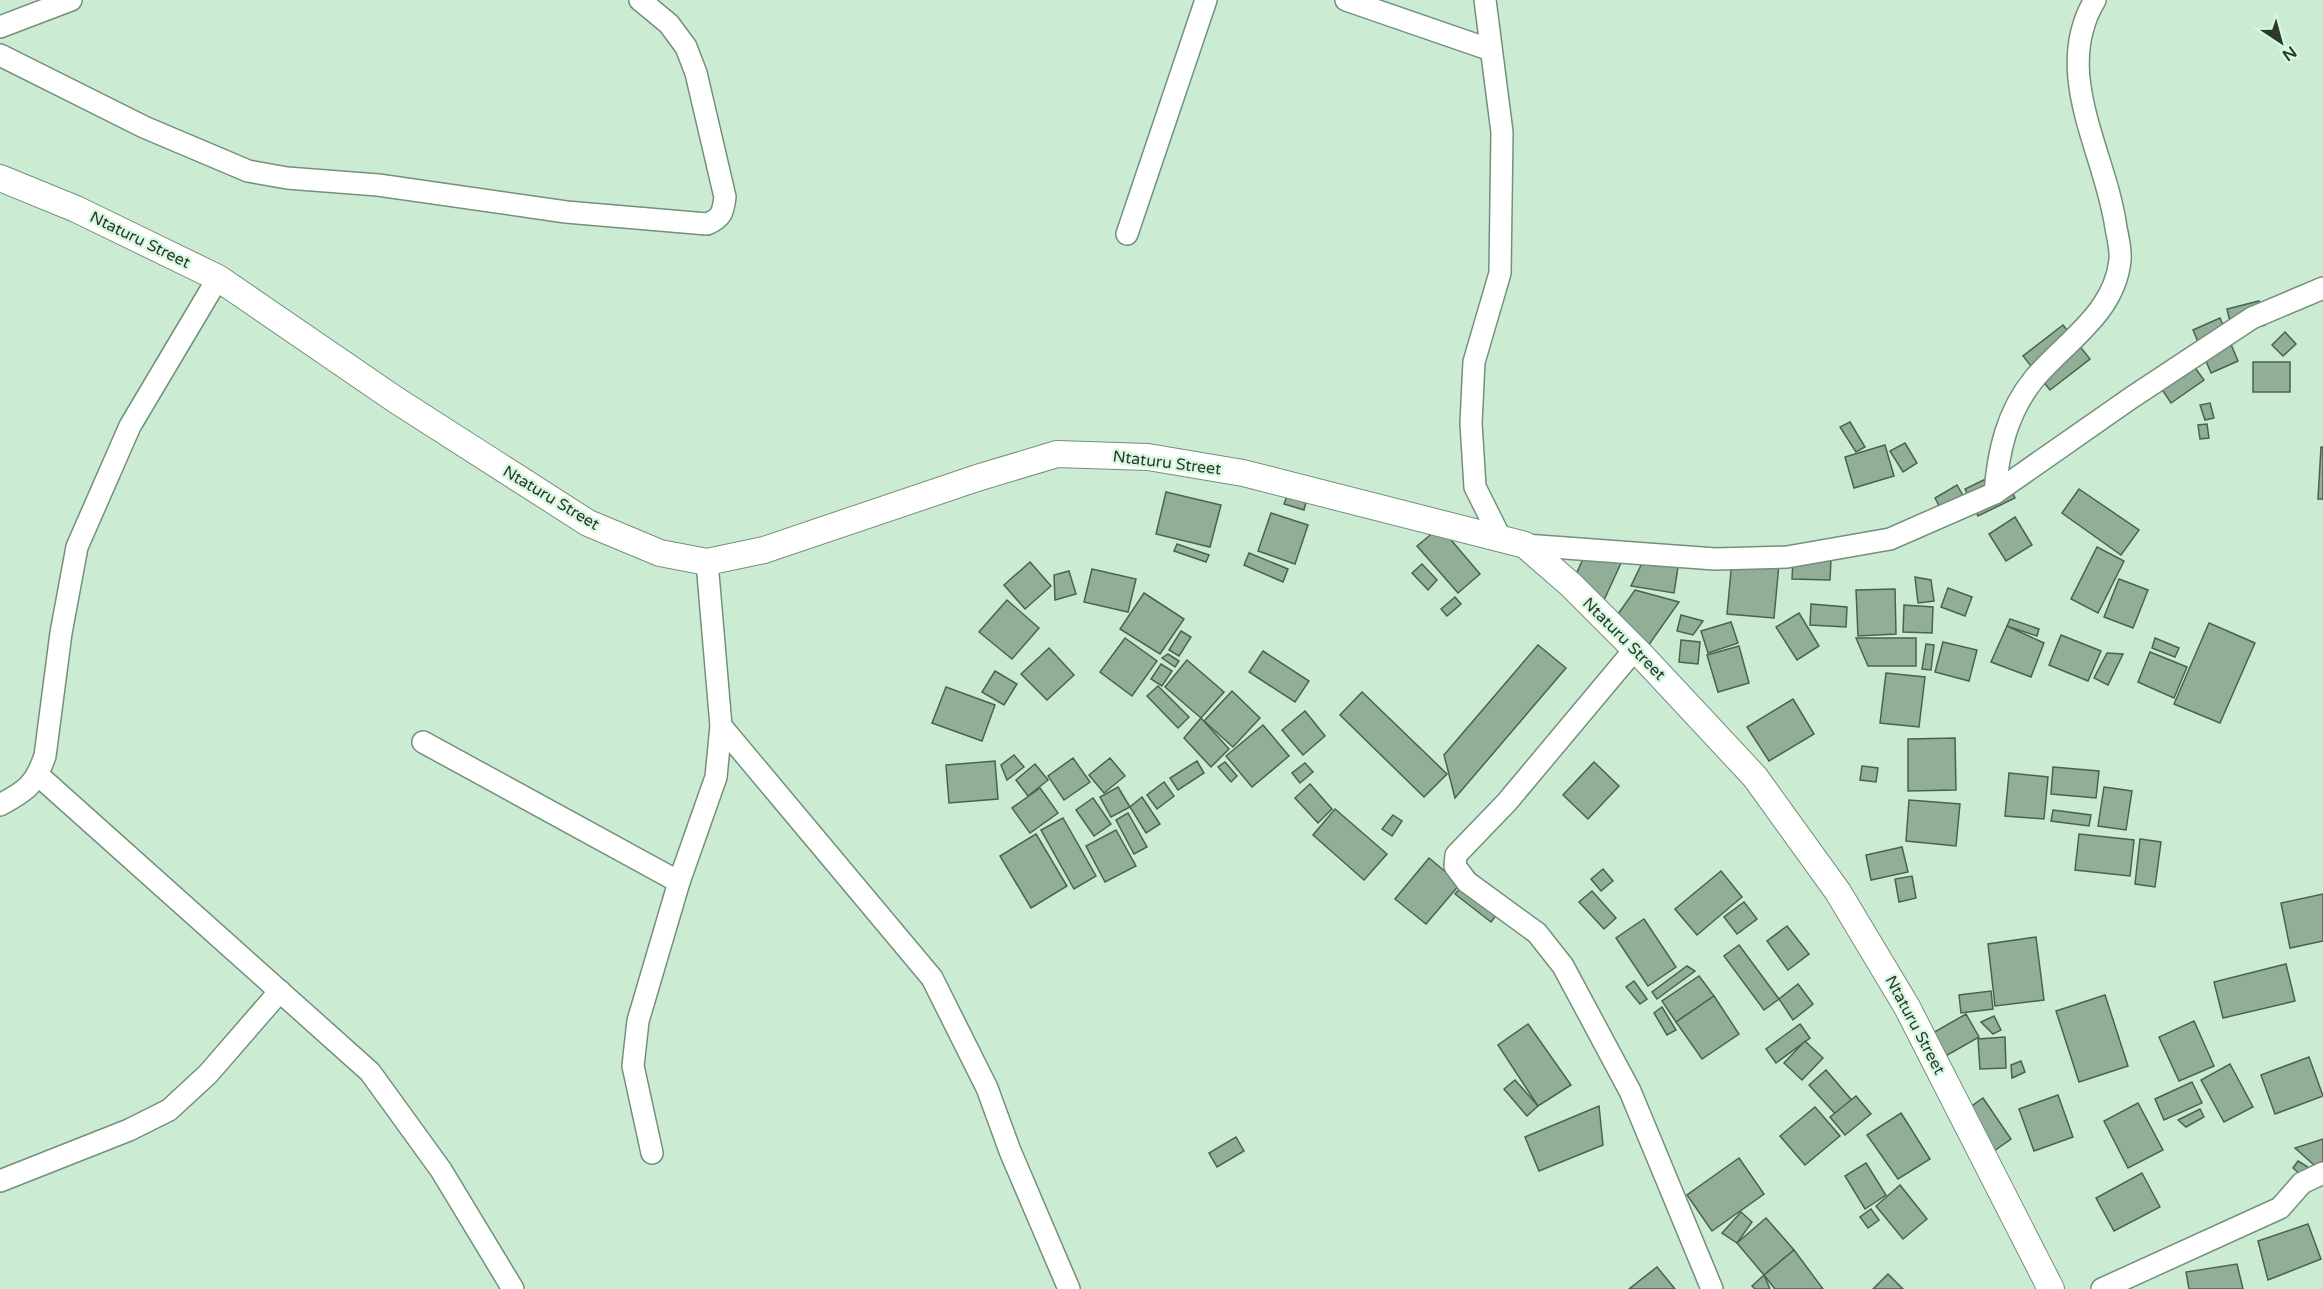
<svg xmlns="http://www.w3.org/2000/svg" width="2323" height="1289" font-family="'Varela Round',sans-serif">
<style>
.building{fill:#92ae98;stroke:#48644f;stroke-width:1.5}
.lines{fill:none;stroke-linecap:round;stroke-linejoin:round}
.minor-casing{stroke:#73907a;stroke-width:24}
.tertiary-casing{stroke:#73907a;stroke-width:28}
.minor{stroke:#fff;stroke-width:21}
.tertiary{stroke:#fff;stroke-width:26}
.labels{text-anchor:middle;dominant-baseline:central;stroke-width:5;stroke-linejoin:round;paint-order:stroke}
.street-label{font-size:16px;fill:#2c392f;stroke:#d8f8e0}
</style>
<rect width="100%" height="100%" fill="#cbebd3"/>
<!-- building -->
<g class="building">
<polygon points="2259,301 2265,325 2233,334 2227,309"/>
<polygon points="2220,318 2238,361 2211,373 2193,330"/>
<polygon points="2063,325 2090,359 2050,390 2023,356"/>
<polygon points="2285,332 2296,344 2283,356 2272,345"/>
<polygon points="2185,354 2204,380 2171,403 2153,376"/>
<rect x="2253" y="362" width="37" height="30"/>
<polygon points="2210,403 2214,418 2205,420 2200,405"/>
<polygon points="1850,422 1865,447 1856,452 1840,427"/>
<polygon points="2207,424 2209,438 2200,439 2198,425"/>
<polygon points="1905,443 1917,463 1903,472 1890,451"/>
<polygon points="1885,445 1894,476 1854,488 1845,457"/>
<polygon points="2321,447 2323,447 2323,499 2318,499"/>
<polygon points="2002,471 2015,498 1978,516 1965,489"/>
<polygon points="1957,485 1965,499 1942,511 1935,498"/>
<polygon points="2079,489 2139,530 2121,555 2062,513"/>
<polygon points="1166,492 1221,505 1210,547 1156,534"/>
<polygon points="1287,496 1306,502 1304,510 1284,504"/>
<polygon points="1271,513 1308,525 1295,564 1258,551"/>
<polygon points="2015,517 2032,545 2006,561 1989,534"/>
<polygon points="1440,527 1480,574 1458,593 1417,546"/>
<polygon points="1177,544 1209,555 1206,562 1174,551"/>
<polygon points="2097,547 2124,561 2098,613 2071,599"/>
<polygon points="1733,550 1780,553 1774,618 1727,614"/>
<polygon points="1249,553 1288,569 1283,582 1244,565"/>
<polygon points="1584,557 1622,561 1604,600 1571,585"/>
<polygon points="1793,559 1831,560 1830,580 1792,579"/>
<polygon points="1643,561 1678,567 1674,593 1631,586"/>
<polygon points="1030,562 1051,586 1025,609 1004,585"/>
<polygon points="1422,564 1437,580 1428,590 1412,573"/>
<polygon points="1092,569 1136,579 1128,612 1084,602"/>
<polygon points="1069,571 1076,594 1055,600 1054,575"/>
<polygon points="1915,577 1931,580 1934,601 1918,603"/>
<polygon points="2119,579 2148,590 2133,628 2104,617"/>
<polygon points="1948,588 1972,597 1965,616 1941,607"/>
<polygon points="1895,589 1896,634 1858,636 1856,590"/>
<polygon points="1635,590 1679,602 1648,646 1613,621"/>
<polygon points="1144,593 1184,619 1160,654 1120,629"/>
<polygon points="1455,597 1461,604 1447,616 1441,609"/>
<polygon points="1007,600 1039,628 1012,659 979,632"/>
<polygon points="1811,604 1847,607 1846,627 1810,625"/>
<polygon points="1904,605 1933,607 1932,633 1903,632"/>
<polygon points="1799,613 1819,646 1797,660 1776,627"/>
<polygon points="1681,615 1703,621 1693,635 1677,631"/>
<polygon points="2010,619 2039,629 2037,636 2007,626"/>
<polygon points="1731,622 1738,643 1708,653 1701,631"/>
<polygon points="2209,623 2255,643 2220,723 2174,704"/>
<polygon points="2007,626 2044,643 2031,677 1991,662"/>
<polygon points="1181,631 1191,637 1179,656 1169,650"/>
<polygon points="2061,635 2101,651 2088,681 2049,665"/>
<polygon points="1125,638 1157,661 1132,696 1100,672"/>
<polygon points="1856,638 1916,638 1916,666 1868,666"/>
<polygon points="2155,638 2179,648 2175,657 2152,648"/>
<polygon points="1681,640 1700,642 1698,664 1679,662"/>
<polygon points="1943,642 1977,650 1969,681 1935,672"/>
<polygon points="1926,644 1934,645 1931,670 1922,669"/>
<polygon points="1538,645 1566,668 1455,798 1444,755"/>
<polygon points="1739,646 1749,683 1718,692 1707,655"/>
<polygon points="1049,648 1074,675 1047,700 1021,674"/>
<polygon points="1263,651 1309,681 1295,702 1249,672"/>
<polygon points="2150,652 2187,667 2174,698 2138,682"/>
<polygon points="2107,653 2123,654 2108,685 2094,678"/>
<polygon points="1168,654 1179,661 1175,667 1162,658"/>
<polygon points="1187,660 1224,692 1201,718 1165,687"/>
<polygon points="1161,664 1172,671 1162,686 1151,679"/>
<polygon points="995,671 1017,684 1004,705 982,692"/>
<polygon points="1886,673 1925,677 1919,727 1880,723"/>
<polygon points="1158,686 1189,717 1178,728 1147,696"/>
<polygon points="946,687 995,705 982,741 932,723"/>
<polygon points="1232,691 1260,718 1233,747 1204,721"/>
<polygon points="1362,692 1447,774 1424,797 1340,715"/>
<polygon points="1793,699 1814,734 1769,761 1747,727"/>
<polygon points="1305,711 1325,736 1303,755 1282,730"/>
<polygon points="1201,718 1229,749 1211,767 1184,738"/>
<polygon points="1263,725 1289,756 1252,787 1226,756"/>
<polygon points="1955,738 1956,790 1908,791 1908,739"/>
<polygon points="1014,755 1024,767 1007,780 1001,765"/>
<polygon points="1073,758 1090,782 1064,800 1048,776"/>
<polygon points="1110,758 1125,776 1104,793 1089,775"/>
<polygon points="995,761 998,799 949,803 946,765"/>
<polygon points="1197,761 1204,773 1178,790 1170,778"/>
<polygon points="1225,762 1237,776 1231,782 1218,767"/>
<polygon points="1594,762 1619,786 1588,819 1563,795"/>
<polygon points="1305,763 1313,772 1300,783 1292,773"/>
<polygon points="1035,764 1048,780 1028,796 1016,780"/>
<polygon points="1862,766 1878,768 1876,782 1860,780"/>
<polygon points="2053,767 2099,771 2096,798 2051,794"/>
<polygon points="2009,773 2048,777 2044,819 2005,816"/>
<polygon points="1164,782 1174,796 1157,809 1147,795"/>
<polygon points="1310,784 1332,809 1318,823 1295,798"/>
<polygon points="1118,787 1130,807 1111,817 1100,797"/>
<polygon points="2104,787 2132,791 2126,830 2098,826"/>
<polygon points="1040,788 1058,813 1030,833 1012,808"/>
<polygon points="1142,797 1160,824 1146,833 1130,807"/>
<polygon points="1093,798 1111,824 1094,836 1076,810"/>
<polygon points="1909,800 1960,804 1956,846 1906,841"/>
<polygon points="1335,809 1387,854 1364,880 1313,835"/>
<polygon points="2053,810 2091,815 2089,826 2051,821"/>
<polygon points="1128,813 1147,847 1134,854 1116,820"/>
<polygon points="1393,815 1402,821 1392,836 1382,829"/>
<polygon points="1063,818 1096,876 1074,889 1041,830"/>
<polygon points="1116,830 1136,866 1105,882 1086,846"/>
<polygon points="1036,834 1067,886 1031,908 1000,856"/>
<polygon points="2079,834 2134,840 2130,876 2075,870"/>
<polygon points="2140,839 2161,842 2155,887 2135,884"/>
<polygon points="1902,847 1908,872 1871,880 1866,855"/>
<polygon points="1429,858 1460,884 1426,924 1395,899"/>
<polygon points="1603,869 1613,881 1601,891 1591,879"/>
<polygon points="1721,871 1742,897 1697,935 1675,909"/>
<polygon points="1912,876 1916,898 1899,902 1895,879"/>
<polygon points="1463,885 1498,913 1491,922 1455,894"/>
<polygon points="1592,891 1616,918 1604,929 1579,902"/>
<polygon points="2323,894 2323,941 2290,948 2281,903"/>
<polygon points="1744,902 1757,919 1737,934 1724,917"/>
<polygon points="1644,919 1676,967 1648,986 1616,938"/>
<polygon points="1787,926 1809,954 1788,970 1767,941"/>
<polygon points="2036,937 2044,1000 1995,1006 1988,944"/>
<polygon points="1739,945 1779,999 1764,1010 1724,956"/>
<polygon points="2286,964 2295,1001 2223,1018 2214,982"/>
<polygon points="1687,966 1695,971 1657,999 1652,992"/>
<polygon points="1699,976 1714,996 1676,1022 1662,1001"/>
<polygon points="1634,981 1647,999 1640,1004 1626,987"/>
<polygon points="1798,984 1813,1004 1793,1020 1779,999"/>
<polygon points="1991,991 1993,1009 1961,1013 1959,995"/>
<polygon points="2105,995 2128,1066 2079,1082 2056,1011"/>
<polygon points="1714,996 1739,1034 1702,1059 1676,1022"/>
<polygon points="1662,1007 1676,1030 1667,1035 1654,1013"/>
<polygon points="1966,1014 1979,1037 1944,1057 1931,1034"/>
<polygon points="1994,1016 2001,1030 1993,1034 1981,1022"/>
<polygon points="2194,1021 2214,1066 2179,1081 2159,1037"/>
<polygon points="1528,1024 1571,1085 1538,1106 1498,1045"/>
<polygon points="1800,1024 1810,1038 1776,1063 1766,1049"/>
<polygon points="2005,1037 2006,1068 1980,1069 1978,1039"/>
<polygon points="1805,1041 1823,1058 1802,1080 1784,1063"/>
<polygon points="2309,1057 2323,1096 2275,1114 2261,1075"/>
<polygon points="2021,1061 2025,1072 2012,1078 2011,1065"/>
<polygon points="2230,1064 2253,1107 2224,1122 2201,1080"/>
<polygon points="1826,1070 1855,1104 1839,1118 1809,1085"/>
<polygon points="1515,1080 1538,1106 1527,1116 1504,1089"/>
<polygon points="2192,1082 2202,1103 2164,1120 2155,1099"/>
<polygon points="2058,1095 2073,1137 2034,1151 2019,1109"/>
<polygon points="1856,1096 1871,1114 1845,1135 1830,1117"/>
<polygon points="1983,1098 2011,1139 1994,1151 1966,1110"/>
<polygon points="2138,1103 2163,1150 2128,1168 2104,1121"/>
<polygon points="1599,1106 1603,1145 1539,1171 1525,1137"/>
<polygon points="1815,1107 1840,1136 1805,1165 1780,1136"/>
<polygon points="2200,1109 2204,1117 2186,1127 2178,1120"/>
<polygon points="1901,1113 1930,1159 1898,1179 1867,1135"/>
<polygon points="1236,1137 1244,1151 1217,1167 1209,1153"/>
<polygon points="2323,1139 2323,1162 2314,1165 2295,1148"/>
<polygon points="1739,1158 1764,1194 1712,1231 1687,1195"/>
<polygon points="2298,1161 2311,1169 2301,1175 2293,1168"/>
<polygon points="1866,1163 1886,1195 1865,1209 1845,1176"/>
<polygon points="2142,1173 2160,1207 2114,1231 2096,1198"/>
<polygon points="1900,1185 1927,1219 1903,1239 1876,1206"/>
<polygon points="1871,1209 1879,1220 1868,1228 1860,1217"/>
<polygon points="1741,1212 1752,1222 1737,1243 1722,1233"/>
<polygon points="1766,1218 1794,1250 1764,1275 1737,1243"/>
<polygon points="2308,1224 2321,1259 2268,1280 2258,1241"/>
<polygon points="1794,1250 1823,1289 1775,1289 1764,1275"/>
<polygon points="2237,1264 2243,1289 2189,1289 2186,1272"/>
<polygon points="1657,1267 1675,1289 1629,1289"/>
<polygon points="1888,1274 1903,1289 1873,1289"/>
<polygon points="1764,1275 1770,1289 1755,1289 1752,1286"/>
</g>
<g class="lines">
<defs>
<g id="minor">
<polyline points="1346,0 1491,50"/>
<polyline points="1485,0 1502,132 1500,273 1474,362 1471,423 1475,487 1500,537"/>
<polyline points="0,27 71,0"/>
<path d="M0 55 144 127 248 171 287 178 378 185 566 212 707 224C722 218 723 212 725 197L696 73 686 47 669 24 640 0"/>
<polyline points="1127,234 1206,0"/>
<path d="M1995 493C1998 452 2007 412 2034 379 2065 342 2115 313 2120 260 2121 250 2118 238 2116 228 2106 153 2051 73 2095 0"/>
<polyline points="1525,545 1715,559 1787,557 1890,539 1995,493 2131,398 2252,318 2323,288"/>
<polyline points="1635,649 1507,802 1456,855 1455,866 1467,882 1537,933 1563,966 1630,1091 1712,1289"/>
<polyline points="721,726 932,978 987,1088 1010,1151 1069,1289"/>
<polyline points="423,742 679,882"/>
<polyline points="38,775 370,1072 441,1170 513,1289"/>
<path d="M0 805C26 791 35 785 45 756L61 633 77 547 130 426 218 278"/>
<polyline points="652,1153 633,1066 638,1021 679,882 716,777 721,726 707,562"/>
<polyline points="0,1181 129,1130 169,1110 208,1074 280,991"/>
<polyline points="2102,1289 2280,1208 2302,1183 2323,1173"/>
</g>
<polyline id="tertiary" points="0,178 76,209 218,278 396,400 588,523 660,553 707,562 764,550 977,478 1057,454 1148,457 1243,473 1525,545 1571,585 1644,658 1755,777 1838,892 1907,1007 2051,1289"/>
</defs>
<!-- minor casing -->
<use href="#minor" class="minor-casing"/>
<!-- tertiary casing -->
<use href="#tertiary" class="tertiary-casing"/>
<!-- minor -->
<use href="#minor" class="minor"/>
<!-- tertiary -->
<use href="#tertiary" class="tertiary"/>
</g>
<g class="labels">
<!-- street labels -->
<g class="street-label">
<text transform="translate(140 240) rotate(26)">Ntaturu Street</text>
<text transform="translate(1167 463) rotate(7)">Ntaturu Street</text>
<text transform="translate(551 498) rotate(31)">Ntaturu Street</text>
<text transform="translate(1624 639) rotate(45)">Ntaturu Street</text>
<text transform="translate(1915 1025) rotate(62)">Ntaturu Street</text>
</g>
</g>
<!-- north arrow -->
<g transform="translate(2281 42) rotate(144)" stroke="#d8f8e0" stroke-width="4.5" paint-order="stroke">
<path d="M0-4.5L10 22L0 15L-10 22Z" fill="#2c392f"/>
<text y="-9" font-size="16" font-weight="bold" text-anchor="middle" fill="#2c392f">N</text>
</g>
</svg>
